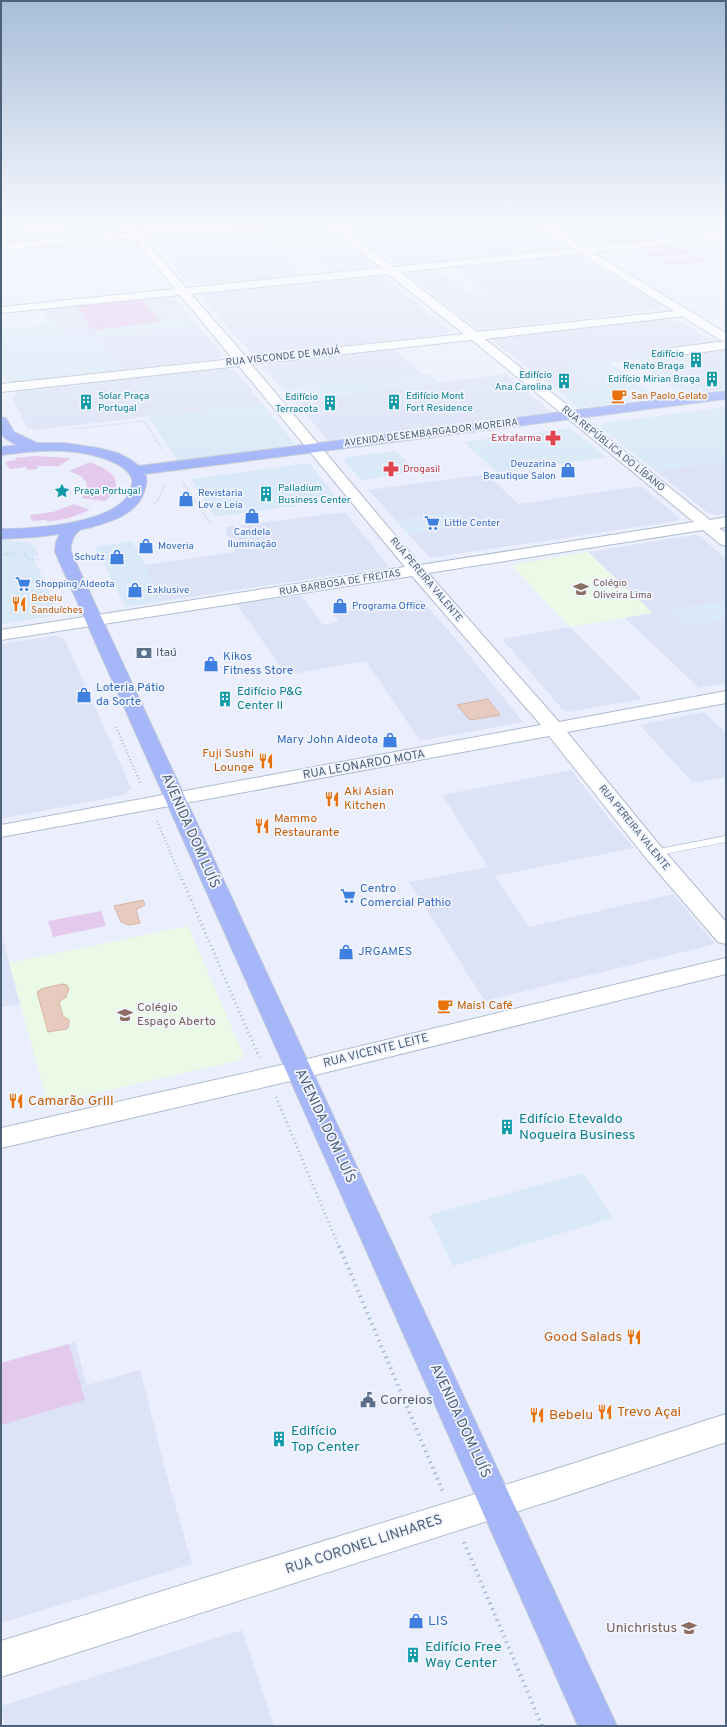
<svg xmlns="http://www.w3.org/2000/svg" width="727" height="1727" font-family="Overpass,sans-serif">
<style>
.residential{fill:#dce3f6}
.commercial{fill:#d9e9f7}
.education{fill:#ebf9e7}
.green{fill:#e3c9eb}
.water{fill:#e7cbbf;stroke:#d9b6a5}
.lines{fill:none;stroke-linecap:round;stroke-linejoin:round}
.lane-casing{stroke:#afbccf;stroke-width:1}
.street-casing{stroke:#afbccf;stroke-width:2}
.secondary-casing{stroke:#b0bed5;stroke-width:2}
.primary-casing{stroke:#cad0d6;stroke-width:2}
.path-far3{stroke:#a5bbd8;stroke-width:1.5;stroke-dasharray:0.5 1.5;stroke-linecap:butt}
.path-far2{stroke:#a5bbd8;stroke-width:2;stroke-dasharray:1 2.5;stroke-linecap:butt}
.path-far1{stroke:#a5bbd8;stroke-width:3;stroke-dasharray:1 3.5;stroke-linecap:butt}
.path{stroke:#a5bbd8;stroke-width:4;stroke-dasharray:1.5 4.5;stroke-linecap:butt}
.lane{fill:#fff;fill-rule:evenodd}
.street{fill:#fff;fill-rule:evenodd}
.secondary{fill:#fff;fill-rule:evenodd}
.primary{fill:#a5b6f9;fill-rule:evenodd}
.labels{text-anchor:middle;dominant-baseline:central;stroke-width:3.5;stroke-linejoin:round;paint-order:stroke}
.far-culture-label{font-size:10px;fill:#0d838f;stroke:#f2f5ff;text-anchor:end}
.far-street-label{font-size:10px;fill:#4d6278;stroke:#f2f5ff}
.far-food-label{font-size:10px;fill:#c56008;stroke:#f2f5ff;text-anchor:start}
.far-health-label{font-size:10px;fill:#be3a42;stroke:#f2f5ff;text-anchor:end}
.far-shop-label{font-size:10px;fill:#366cbe;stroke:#f2f5ff;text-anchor:start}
.far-education-label{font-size:10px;fill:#785e54;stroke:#f2f5ff;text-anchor:start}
.service-label{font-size:12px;fill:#4e5e75;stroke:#f2f5ff;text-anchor:start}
.shop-label{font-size:12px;fill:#366cbe;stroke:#f2f5ff;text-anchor:start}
.culture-label{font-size:12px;fill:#0d838f;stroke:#f2f5ff;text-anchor:start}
.food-label{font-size:12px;fill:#c56008;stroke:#f2f5ff;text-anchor:start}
.street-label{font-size:12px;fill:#4d6278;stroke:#f2f5ff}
.education-label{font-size:12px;fill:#785e54;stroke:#f2f5ff;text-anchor:start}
.near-street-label{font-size:14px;fill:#4d6278;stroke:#f2f5ff}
.near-food-label{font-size:14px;fill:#c56008;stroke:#f2f5ff;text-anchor:start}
.near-culture-label{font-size:14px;fill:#0d838f;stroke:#f2f5ff;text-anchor:start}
.near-service-label{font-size:14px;fill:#4e5e75;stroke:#f2f5ff;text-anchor:start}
.near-shop-label{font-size:14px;fill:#366cbe;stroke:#f2f5ff;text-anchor:start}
.near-education-label{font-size:14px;fill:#785e54;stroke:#f2f5ff;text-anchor:end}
</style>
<rect width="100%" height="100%" fill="#ebeffd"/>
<!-- residential -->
<g class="residential">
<polygon points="1,223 111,223 119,232 68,237 58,224 25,227 27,231 1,234"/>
<polygon points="297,223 318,223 334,235 267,241 269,244 252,246 258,252 278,250 305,275 197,285 189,283 170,260 173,260 152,238 171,235 181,236"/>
<polygon points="342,223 528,223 566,247 561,250 407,264 396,263"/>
<polygon points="550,223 726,223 726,233 687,237 664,225 645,227 665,239 594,246 587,245"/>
<polygon points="344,243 374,267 335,272 304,246"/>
<polygon points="573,255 580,256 663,306 653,310 485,330 477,328 407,275 410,272 435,269 472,296 491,294 456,267"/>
<polygon points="377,275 384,277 450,331 444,334 260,355 253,354 240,341 199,294"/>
<polygon points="167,297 175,298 189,315 157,318 142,299"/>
<polygon points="76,306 96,336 198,325 223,356 218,359 119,370 96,336 67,339 55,321 49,321 42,309"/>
<polygon points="663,319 681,322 726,348 726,389 706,392 653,357 567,368 596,390 562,394 492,340 494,338 562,330"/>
<polygon points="394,349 424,376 359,383 355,379 282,388 263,367 269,363"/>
<polygon points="227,368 234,369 262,403 35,430 27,428 12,397 16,393 26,391"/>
<polygon points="506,374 551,412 328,440 294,401"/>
<polygon points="726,461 726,514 718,515 708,513 656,471"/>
<polygon points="487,474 518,504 641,486 680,518 677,521 430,558 408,534 468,525 456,512 396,521 369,490"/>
<polygon points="345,512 389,567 163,601 144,565 236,552 227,536 226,527"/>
<polygon points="694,535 700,536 726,559 726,601 670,610 687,626 726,619 726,683 699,688 625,618 652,613 588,552"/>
<polygon points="301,595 323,625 339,622 333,614 421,599 461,645 523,722 420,741 366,661 286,675 237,604"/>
<polygon points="570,627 642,699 569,712 563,710 502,639"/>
<polygon points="54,636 64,638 131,788 124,795 1,819 1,644"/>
<polygon points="704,712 726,733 726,777 693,783 640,725"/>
<polygon points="571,770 606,815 634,848 495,876 529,927 673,894 715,944 485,1001 409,882 488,867 442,795"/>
<polygon points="1,932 20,1004 1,1007"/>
<polygon points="75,1342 87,1385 140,1370 164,1466 192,1564 1,1623 1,1363"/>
<polygon points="242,1630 274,1726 5,1726 1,1706"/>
</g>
<!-- commercial -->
<g class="commercial">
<polygon points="664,225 665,226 687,237 665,239 644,227"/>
<polygon points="189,315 198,325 97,336 119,370 14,382 5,380 1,371 1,329 42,326 40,322 55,321 67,339 96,336 92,330 159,322 157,318"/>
<polygon points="653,357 678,373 706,392 683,395 631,359"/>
<polygon points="609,362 659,398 578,408 562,394 595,390 566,368"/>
<polygon points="423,374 429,374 439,383 294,401 282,388 355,379 359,383 424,376"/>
<polygon points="262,403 295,444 185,460 179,460 176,458 148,417"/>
<polygon points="725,407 726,408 726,461 656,471 600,427 603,423"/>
<polygon points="570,428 606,457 497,473 464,442"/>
<polygon points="396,451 417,472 361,480 344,461 348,457"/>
<polygon points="309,463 339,500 215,517 191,479"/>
<polygon points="456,512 469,525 408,534 396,521"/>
<polygon points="1,540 27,542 35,547 39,555 33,556 58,612 52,616 1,624"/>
<polygon points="132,541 142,559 163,601 125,607 105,565 94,547"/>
<polygon points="726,601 726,619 687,626 670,610"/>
<polygon points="584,1173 613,1218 453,1266 429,1215"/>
</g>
<!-- education -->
<g class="education">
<polygon points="588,552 653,613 570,627 511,565"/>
<polygon points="188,926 244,1056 237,1061 48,1104 9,963"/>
</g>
<!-- green -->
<g class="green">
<polygon points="682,248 693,253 654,257 644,252"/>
<polygon points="698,256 709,262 669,266 659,260"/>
<polygon points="142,299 160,322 92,330 76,306"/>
<polygon points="34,456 71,458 59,466 38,466 37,469 27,470 26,467 10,469 5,462 16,460 16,458"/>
<path d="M90 462C111 470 128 482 105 501L81 498 87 491V483L81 476 69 471Z"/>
<polygon points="74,504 90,510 69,518 48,522 46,520 32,521 30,515 53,512"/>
<polygon points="101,911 106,926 53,937 48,921"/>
<polygon points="69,1344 85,1400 1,1425 1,1363"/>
</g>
<!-- water -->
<g class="water">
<polygon points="488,699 500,715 470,720 457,705"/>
<polygon points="143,900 145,905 136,910 140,923 129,925 121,922 114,906"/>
<polygon points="62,984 67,985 69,989 66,997 59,1002 63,1016 69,1020 69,1025 67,1029 48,1032 37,992 41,989"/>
</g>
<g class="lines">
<defs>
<polygon id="lane" points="726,836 726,842 654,856 649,853 654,850"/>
<g id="street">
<path d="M120 223H130L138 232 242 223H279L278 225 274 226 143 238 186 288 381 268 326 223H337L393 267 726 233V239L400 272 477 332 685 310 689 311 691 313 689 315 685 316 485 339 710 520 726 517V527L719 528 726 533V546L720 544 703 530 428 573 559 722 726 691V703L567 732 662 848 726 922V944L718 942 646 858 549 736 1 837V825L541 725 412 576 1 640V630L405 567 239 366 1 392V384L233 359 180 295 1 313V307L175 289 133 238 1 250V244L128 233ZM388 274 464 334 246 357 191 294ZM472 340 694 522 420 565 251 364Z"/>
<polygon points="726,341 726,349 658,358 654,357 652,354 654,351 658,350"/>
<polygon points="726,958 726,974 299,1079 1,1148 1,1128 299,1061"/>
<polygon points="726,1414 726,1442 553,1500 1,1677 1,1641 553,1470"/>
</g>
<polygon id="secondary" points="532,223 544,223 726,333 726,342 722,341"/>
<path id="primary" d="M726 391V399L145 474C148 481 146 485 144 492 138 512 114 521 95 526 91 528 84 528 80 530 73 535 70 544 71 552L617 1726H578L55 552 56 542 60 534 36 537 1 539V529C31 529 118 524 130 491 131 487 133 483 132 479 130 471 121 466 115 463 80 446 38 450 1 455V447L17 445C0 436 1 437 1 417L6 418 14 432 37 443H65L98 448 118 453 131 460 139 466Z"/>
</defs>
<!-- lane casing -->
<use href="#lane" class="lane-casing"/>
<!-- street casing -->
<use href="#street" class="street-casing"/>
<!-- secondary casing -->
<use href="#secondary" class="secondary-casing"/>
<!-- primary casing -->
<use href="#primary" class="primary-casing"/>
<!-- path-far3 -->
<g class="path-far3">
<polyline points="71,429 144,421 162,449"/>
<polyline points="183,482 211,525"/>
<polyline points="154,504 158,500 165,484"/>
<polyline points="24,551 28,560 40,559"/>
<polyline points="1,555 14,553"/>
</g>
<!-- path-far2 -->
<g class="path-far2">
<polyline points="116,727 141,785"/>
<polyline points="157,821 182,880"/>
</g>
<!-- path-far1 -->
<g class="path-far1">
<polyline points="182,879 259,1057"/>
<polyline points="276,1097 339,1247"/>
</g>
<!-- path -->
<g class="path">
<polyline points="339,1246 443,1492"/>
<polyline points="464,1542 542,1726"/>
</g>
<!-- lane -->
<use href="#lane" class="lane"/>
<!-- street -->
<use href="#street" class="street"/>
<!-- secondary -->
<use href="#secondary" class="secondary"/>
<!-- primary -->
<use href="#primary" class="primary"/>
</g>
<!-- sky -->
<linearGradient id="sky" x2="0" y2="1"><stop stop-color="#a7bdd8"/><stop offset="0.48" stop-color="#f6f8fe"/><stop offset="1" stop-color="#f6f8fe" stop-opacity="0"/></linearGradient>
<rect width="727" height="465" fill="url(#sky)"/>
<!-- icons -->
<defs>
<symbol id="building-bare" viewBox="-9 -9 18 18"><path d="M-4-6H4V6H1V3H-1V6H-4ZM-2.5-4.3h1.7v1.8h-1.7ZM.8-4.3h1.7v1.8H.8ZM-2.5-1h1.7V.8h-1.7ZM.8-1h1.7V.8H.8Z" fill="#0f9aa8" stroke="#f2f5ff" stroke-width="2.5" paint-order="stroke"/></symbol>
<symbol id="cafe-bare" viewBox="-9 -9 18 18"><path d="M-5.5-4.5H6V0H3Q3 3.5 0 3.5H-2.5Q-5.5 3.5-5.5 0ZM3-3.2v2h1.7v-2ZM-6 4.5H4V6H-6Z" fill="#e8710a" stroke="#f2f5ff" stroke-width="2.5" paint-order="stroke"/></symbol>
<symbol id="pharmacy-bare" viewBox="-9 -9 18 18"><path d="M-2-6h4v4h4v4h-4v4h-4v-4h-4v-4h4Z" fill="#e0444e" stroke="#f2f5ff" stroke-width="2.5" paint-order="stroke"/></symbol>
<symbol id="shop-bare" viewBox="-9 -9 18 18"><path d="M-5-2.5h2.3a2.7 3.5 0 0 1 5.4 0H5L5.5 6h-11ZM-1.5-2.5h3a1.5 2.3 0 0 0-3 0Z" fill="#3f7fe0" stroke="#f2f5ff" stroke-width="2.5" paint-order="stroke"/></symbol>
<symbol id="sight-bare" viewBox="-9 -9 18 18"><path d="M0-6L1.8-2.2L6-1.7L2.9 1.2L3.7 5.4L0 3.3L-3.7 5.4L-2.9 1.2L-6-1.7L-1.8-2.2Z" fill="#0f9aa8" stroke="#f2f5ff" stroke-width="2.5" paint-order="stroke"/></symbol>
<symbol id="supermarket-bare" viewBox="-9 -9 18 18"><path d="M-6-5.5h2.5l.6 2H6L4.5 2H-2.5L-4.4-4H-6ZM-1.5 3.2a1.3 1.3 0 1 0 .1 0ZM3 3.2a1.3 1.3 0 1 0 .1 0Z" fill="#3f7fe0" stroke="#f2f5ff" stroke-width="2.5" paint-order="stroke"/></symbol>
<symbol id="school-bare" viewBox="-9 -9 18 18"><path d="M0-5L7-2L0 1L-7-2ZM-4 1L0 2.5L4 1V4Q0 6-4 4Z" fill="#8d6e63" stroke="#f2f5ff" stroke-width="2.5" paint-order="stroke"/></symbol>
<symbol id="restaurant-bare" viewBox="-9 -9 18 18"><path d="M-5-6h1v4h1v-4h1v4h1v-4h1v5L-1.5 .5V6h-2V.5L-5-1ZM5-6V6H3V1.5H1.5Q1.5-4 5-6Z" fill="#e8710a" stroke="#f2f5ff" stroke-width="2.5" paint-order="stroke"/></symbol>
<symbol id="bank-bare" viewBox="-9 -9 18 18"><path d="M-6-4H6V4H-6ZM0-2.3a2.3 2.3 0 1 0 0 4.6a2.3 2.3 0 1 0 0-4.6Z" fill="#5c6f8a" stroke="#f2f5ff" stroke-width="2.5" paint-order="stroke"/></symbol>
<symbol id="civic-bare" viewBox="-9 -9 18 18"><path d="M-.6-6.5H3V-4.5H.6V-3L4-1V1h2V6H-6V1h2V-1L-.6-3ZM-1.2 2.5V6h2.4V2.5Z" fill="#5c6f8a" stroke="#f2f5ff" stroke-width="2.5" paint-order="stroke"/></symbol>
<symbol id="university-bare" viewBox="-9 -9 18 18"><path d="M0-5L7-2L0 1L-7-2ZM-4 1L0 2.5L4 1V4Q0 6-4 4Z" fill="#8d6e63" stroke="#f2f5ff" stroke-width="2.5" paint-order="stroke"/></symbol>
</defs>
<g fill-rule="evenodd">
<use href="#building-bare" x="685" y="349" width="22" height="22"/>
<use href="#building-bare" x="701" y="368" width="22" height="22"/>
<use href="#building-bare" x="553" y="370" width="22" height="22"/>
<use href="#cafe-bare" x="608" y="385" width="22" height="22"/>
<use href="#building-bare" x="75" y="391" width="22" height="22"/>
<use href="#building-bare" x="383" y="391" width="22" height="22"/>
<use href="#building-bare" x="319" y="392" width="22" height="22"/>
<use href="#pharmacy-bare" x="542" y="427" width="22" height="22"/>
<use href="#pharmacy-bare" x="380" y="458" width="22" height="22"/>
<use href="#shop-bare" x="557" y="459" width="22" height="22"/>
<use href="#sight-bare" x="51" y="480" width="22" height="22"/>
<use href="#building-bare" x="255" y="483" width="22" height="22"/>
<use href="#shop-bare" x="175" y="488" width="22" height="22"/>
<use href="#shop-bare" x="241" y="505" width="22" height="22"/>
<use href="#supermarket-bare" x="421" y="512" width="22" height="22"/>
<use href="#shop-bare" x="135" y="535" width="22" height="22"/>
<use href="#shop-bare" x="106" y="546" width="22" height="22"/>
<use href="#supermarket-bare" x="12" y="573" width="22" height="22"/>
<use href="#school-bare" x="570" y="578" width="22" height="22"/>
<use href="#shop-bare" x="124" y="579" width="22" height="22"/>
<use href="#restaurant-bare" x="8" y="593" width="22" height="22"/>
<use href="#shop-bare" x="329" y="595" width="22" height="22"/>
<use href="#bank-bare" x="133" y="642" width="22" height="22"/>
<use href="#shop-bare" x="200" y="653" width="22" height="22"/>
<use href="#shop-bare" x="73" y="684" width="22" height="22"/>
<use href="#building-bare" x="214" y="688" width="22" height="22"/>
<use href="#shop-bare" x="379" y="729" width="22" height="22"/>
<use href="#restaurant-bare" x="255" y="750" width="22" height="22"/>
<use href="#restaurant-bare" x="321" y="788" width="22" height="22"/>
<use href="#restaurant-bare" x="251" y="815" width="22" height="22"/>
<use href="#supermarket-bare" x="337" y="885" width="22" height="22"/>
<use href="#shop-bare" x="335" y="941" width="22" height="22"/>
<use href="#cafe-bare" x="434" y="995" width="22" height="22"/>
<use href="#school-bare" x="114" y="1004" width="22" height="22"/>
<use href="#restaurant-bare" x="5" y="1090" width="22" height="22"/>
<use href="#building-bare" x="496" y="1116" width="22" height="22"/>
<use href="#restaurant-bare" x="623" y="1326" width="22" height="22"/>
<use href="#civic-bare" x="357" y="1389" width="22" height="22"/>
<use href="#restaurant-bare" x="594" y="1401" width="22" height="22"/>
<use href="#restaurant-bare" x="526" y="1404" width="22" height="22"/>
<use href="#building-bare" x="268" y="1428" width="22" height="22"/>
<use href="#shop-bare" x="405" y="1610" width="22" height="22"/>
<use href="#university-bare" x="678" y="1617" width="22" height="22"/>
<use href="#building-bare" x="402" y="1644" width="22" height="22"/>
</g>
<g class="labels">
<!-- far-culture labels -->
<g class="far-culture-label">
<text x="684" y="354">Edifício<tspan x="684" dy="12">Renato Braga</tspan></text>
<text x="552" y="375">Edifício<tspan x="552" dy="12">Ana Carolina</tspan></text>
<text x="700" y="379">Edifício Mirian Braga</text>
<text x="98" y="396" text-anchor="start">Solar Praça<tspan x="98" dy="12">Portugal</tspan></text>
<text x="406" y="396" text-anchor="start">Edifício Mont<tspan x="406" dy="12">Fort Residence</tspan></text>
<text x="318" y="397">Edifício<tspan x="318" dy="12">Terracota</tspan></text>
<text x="278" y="488" text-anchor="start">Palladium<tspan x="278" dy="12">Business Center</tspan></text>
<text x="74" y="491" text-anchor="start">Praça Portugal</text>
</g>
<!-- far-street labels -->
<g class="far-street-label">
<text transform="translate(283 357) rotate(-6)">RUA VISCONDE DE MAUÁ</text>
<text transform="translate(431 433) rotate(-7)">AVENIDA DESEMBARGADOR MOREIRA</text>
<text transform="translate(613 449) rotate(39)">RUA REPÚBLICA DO LÍBANO</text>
<text transform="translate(426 580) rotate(50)">RUA PEREIRA VALENTE</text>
<text transform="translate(340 583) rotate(-9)">RUA BARBOSA DE FREITAS</text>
<text transform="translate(634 828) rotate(51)">RUA PEREIRA VALENTE</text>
</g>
<!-- far-food labels -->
<g class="far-food-label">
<text x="631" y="396">San Paolo Gelato</text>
<text x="31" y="598">Bebelu<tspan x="31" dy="12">Sanduíches</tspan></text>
</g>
<!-- far-health labels -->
<g class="far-health-label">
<text x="541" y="438">Extrafarma</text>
<text x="403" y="469" text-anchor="start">Drogasil</text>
</g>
<!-- far-shop labels -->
<g class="far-shop-label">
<text x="556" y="464" text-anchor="end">Deuzarina<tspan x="556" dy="12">Beautique Salon</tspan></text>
<text x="198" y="493">Revistaria<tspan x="198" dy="12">Lev e Leia</tspan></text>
<text x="444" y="523">Little Center</text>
<text x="252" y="532" text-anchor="middle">Candela<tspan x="252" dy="12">Iluminação</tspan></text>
<text x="158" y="546">Moveria</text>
<text x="105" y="557" text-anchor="end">Schutz</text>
<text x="35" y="584">Shopping Aldeota</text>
<text x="147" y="590">Exklusive</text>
<text x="352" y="606">Programa Office</text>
</g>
<!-- far-education labels -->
<g class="far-education-label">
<text x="593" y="583">Colégio<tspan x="593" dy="12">Oliveira Lima</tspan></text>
</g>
<!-- service labels -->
<g class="service-label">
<text x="156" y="653">Itaú</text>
</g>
<!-- shop labels -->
<g class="shop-label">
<text x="223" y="657">Kikos<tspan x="223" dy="14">Fitness Store</tspan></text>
<text x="96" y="688">Loteria Pátio<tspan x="96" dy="14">da Sorte</tspan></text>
<text x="378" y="740" text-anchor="end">Mary John Aldeota</text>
<text x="360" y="889">Centro<tspan x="360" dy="14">Comercial Pathio</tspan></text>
<text x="358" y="952">JRGAMES</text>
</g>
<!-- culture labels -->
<g class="culture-label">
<text x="237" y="692">Edifício P&amp;G<tspan x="237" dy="14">Center II</tspan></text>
</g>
<!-- food labels -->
<g class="food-label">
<text x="254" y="754" text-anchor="end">Fuji Sushi<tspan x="254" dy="14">Lounge</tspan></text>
<text x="344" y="792">Aki Asian<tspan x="344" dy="14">Kitchen</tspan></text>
<text x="274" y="819">Mammo<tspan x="274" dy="14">Restaurante</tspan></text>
<text x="457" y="1006">Mais1 Café</text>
</g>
<!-- street labels -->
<g class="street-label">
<text transform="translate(364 765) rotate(-10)">RUA LEONARDO MOTA</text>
<text transform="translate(376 1051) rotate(-14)">RUA VICENTE LEITE</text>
</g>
<!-- education labels -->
<g class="education-label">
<text x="137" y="1008">Colégio<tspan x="137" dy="14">Espaço Aberto</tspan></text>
</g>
<!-- near-street labels -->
<g class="near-street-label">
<text transform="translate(190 831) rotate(66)">AVENIDA DOM LUÍS</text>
<text transform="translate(325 1126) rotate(65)">AVENIDA DOM LUÍS</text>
<text transform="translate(460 1421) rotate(65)">AVENIDA DOM LUÍS</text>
<text transform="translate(364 1545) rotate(-18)">RUA CORONEL LINHARES</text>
</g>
<!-- near-food labels -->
<g class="near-food-label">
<text x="28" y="1101">Camarão Grill</text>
<text x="622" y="1337" text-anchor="end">Good Salads</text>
<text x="617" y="1412">Trevo Açai</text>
<text x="549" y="1415">Bebelu</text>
</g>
<!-- near-culture labels -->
<g class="near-culture-label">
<text x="519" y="1119">Edifício Etevaldo<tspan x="519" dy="16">Nogueira Business</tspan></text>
<text x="291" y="1431">Edifício<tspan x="291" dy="16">Top Center</tspan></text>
<text x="425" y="1647">Edifício Free<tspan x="425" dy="16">Way Center</tspan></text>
</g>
<!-- near-service labels -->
<g class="near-service-label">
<text x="380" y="1400">Correios</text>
</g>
<!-- near-shop labels -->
<g class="near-shop-label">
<text x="428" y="1621">LIS</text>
</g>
<!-- near-education labels -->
<g class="near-education-label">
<text x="677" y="1628">Unichristus</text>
</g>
</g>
<!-- border -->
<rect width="727" height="1727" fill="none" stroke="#4d6278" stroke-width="4"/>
</svg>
